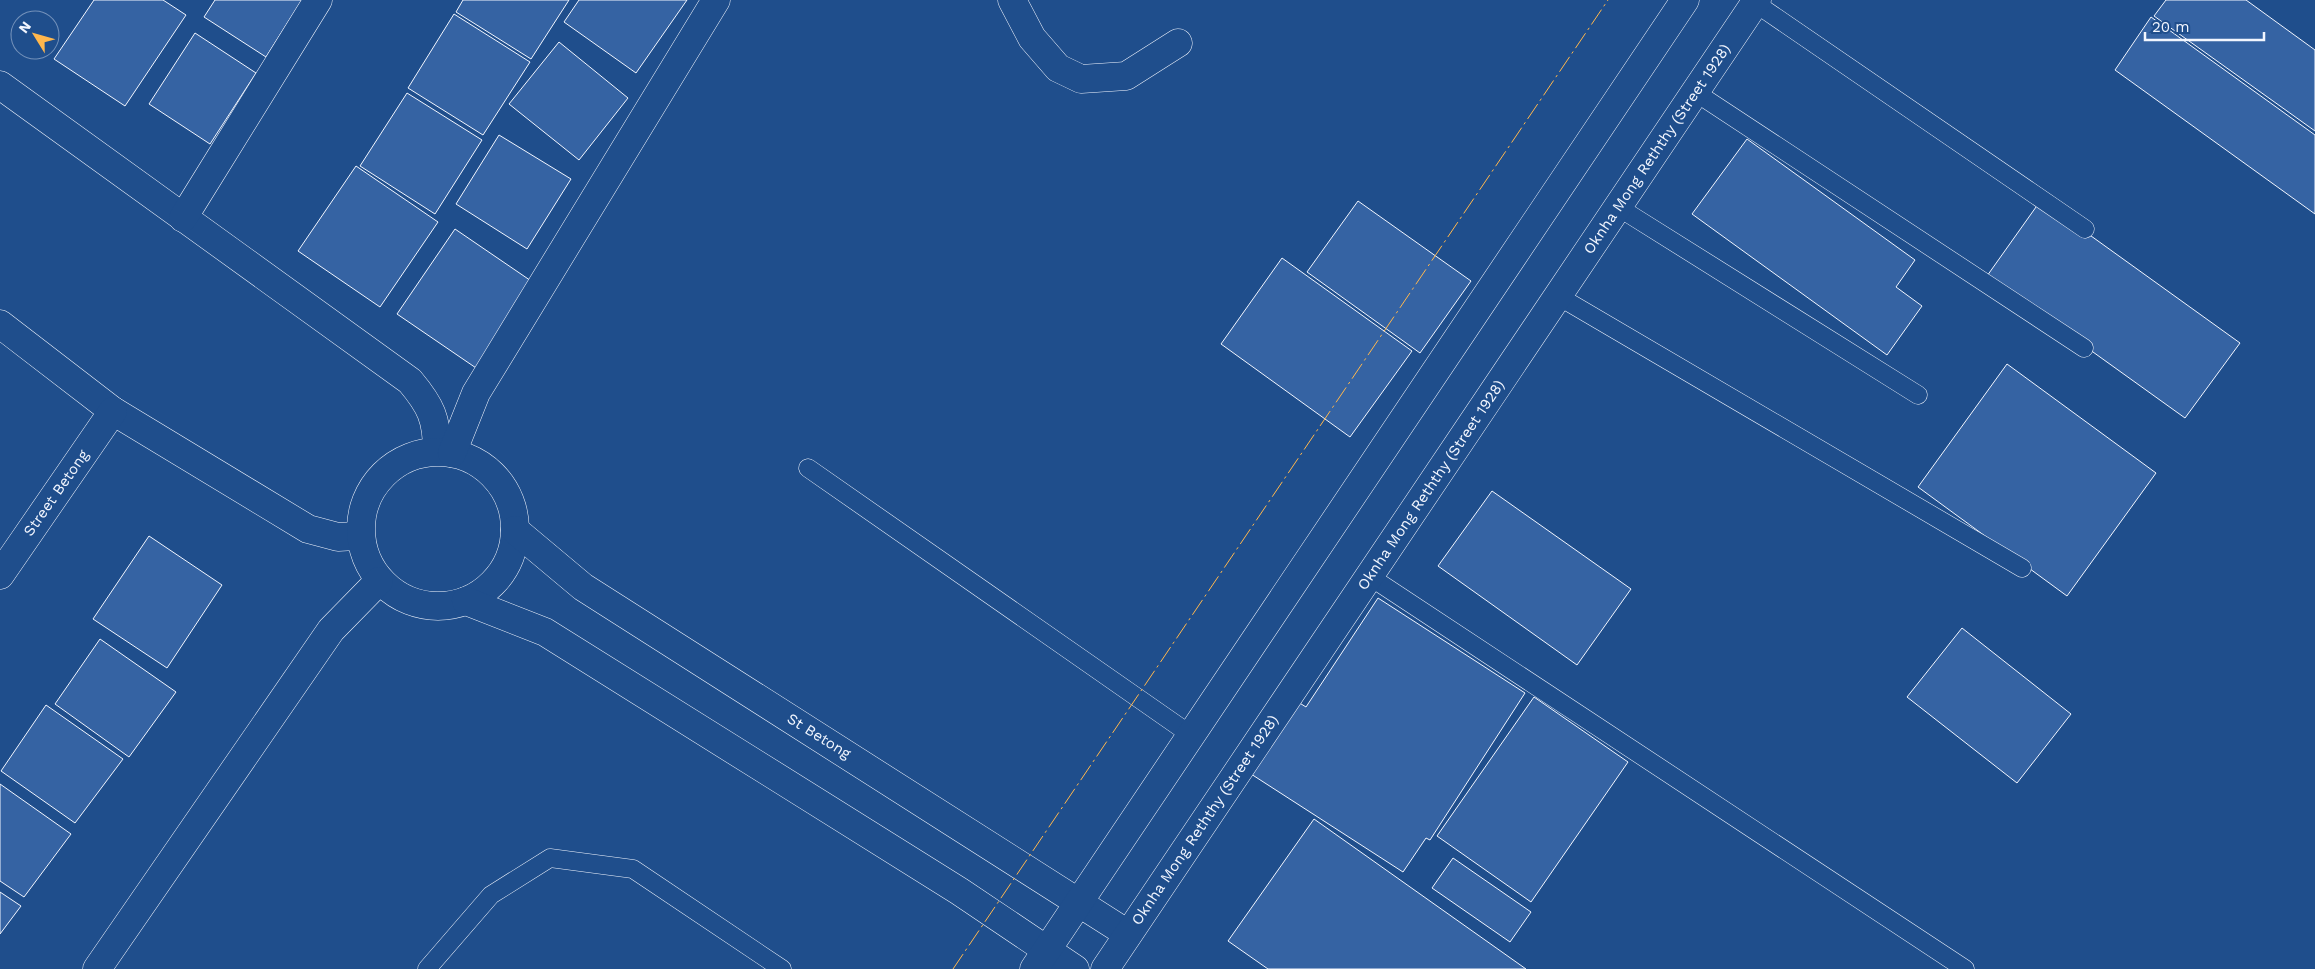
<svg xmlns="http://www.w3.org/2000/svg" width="2315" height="969" font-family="'Work Sans',sans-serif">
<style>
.building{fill:#3563a3;stroke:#f2f6ff}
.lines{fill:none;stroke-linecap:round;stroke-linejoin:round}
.service-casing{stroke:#f2f6ff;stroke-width:19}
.minor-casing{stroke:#f2f6ff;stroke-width:29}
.secondary-casing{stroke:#f2f6ff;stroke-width:29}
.service{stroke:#1f4e8c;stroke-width:18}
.minor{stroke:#1f4e8c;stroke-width:28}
.secondary{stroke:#1f4e8c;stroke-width:28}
.power{stroke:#ffb74d;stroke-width:1;stroke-dasharray:18 4 2.5 4;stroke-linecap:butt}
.labels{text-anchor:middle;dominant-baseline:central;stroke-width:4;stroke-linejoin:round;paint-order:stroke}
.street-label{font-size:15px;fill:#f2f6ff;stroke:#1f4e8c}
</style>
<rect width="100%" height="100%" fill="#1f4e8c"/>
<!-- building -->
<g class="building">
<polygon points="94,0 163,0 186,15 125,106 54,59"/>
<polygon points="215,0 302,0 266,57 204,17"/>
<polygon points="463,0 569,0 531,59 456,12"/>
<polygon points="579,0 687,0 636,73 564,22"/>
<polygon points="2166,0 2246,0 2315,50 2315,131 2154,16"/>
<polygon points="454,14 530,62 483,135 408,88"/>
<polygon points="2151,17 2315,135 2315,214 2115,70"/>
<polygon points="195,33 256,73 210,144 149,104"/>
<polygon points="559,42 628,98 579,160 509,104"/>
<polygon points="407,93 482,140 435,214 360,166"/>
<polygon points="499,135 571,179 527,249 456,204"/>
<polygon points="1747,139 1915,260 1896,287 1922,306 1887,355 1692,214"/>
<polygon points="356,166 438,222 380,307 298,251"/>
<polygon points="2041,200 2240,343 2185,418 1987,276"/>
<polygon points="1358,201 1471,281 1420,353 1307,272"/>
<polygon points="455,229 537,285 479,370 397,314"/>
<polygon points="1282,258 1412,351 1350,437 1221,344"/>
<polygon points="2007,364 2156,473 2067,596 1918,487"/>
<polygon points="1492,491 1631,589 1577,665 1438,566"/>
<polygon points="149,536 222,585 167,668 93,619"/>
<polygon points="1378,598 1525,693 1430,840 1426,838 1403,872 1251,774 1298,702 1306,707"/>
<polygon points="1962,628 2071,714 2017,783 1907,697"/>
<polygon points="100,639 176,692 129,757 55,704"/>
<polygon points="1534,697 1628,762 1531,902 1437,836"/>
<polygon points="46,705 123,759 75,823 1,771"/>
<polygon points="0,784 71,834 24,897 0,881"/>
<polygon points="1314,819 1526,969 1268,969 1228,941"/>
<polygon points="1453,858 1531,912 1510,942 1432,888"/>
<polygon points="0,892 21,906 0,934"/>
</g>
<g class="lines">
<defs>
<g id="service">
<polyline points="1755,3 2085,229"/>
<polyline points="1695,92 2084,348"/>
<polyline points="1618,207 1918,395"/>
<polyline points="1558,296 2022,568"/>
<polyline points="808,468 1191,735"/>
<polyline points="1369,576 1965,969"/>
<polyline points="427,969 491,895 550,858 633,869 782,969"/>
</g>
<g id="minor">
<polyline points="1012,0 1032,38 1058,68 1081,79 1126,76 1178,43"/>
<path d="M0 85 410 381C431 406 437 419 437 451"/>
<polyline points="183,218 318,0"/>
<polyline points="0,324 113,411 308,529 338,537 356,536 361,542"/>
<circle cx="438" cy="529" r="77"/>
<polyline points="452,453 476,393 716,0"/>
<polyline points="515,530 583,587 1128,934"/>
<polyline points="0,575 113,411"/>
<polyline points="466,601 545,632 959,891 1075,969"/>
<polyline points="97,969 331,630 379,581"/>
</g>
<g id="secondary">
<polyline points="1034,969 1685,0"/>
<polyline points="1105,969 1757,0"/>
</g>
</defs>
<!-- service casing -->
<use href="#service" class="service-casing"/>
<!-- minor casing -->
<use href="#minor" class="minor-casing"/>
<!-- secondary casing -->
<use href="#secondary" class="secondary-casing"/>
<!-- service -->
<use href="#service" class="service"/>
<!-- minor -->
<use href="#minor" class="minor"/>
<!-- secondary -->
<use href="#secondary" class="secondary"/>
<!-- power -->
<polyline class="power" points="953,969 1608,0"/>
</g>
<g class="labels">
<!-- street labels -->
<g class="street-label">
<text transform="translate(1657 149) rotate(-56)">Oknha Mong Reththy (Street 1928)</text>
<text transform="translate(1431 485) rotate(-56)">Oknha Mong Reththy (Street 1928)</text>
<text transform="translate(56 493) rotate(-55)">Street Betong</text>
<text transform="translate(819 736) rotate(32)">St Betong</text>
<text transform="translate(1205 820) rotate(-56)">Oknha Mong Reththy (Street 1928)</text>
</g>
</g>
<!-- north arrow -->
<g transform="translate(35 35) rotate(307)"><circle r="24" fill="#1f4e8c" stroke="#7391ba"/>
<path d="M0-4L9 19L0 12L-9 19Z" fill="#ffb74d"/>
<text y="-8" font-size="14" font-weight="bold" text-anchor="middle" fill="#f2f6ff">N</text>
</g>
<!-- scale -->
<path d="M2145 32v8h119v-8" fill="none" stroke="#f2f6ff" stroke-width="2.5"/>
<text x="2152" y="32" font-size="15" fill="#f2f6ff" stroke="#1f4e8c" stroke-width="4" paint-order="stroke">20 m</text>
</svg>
